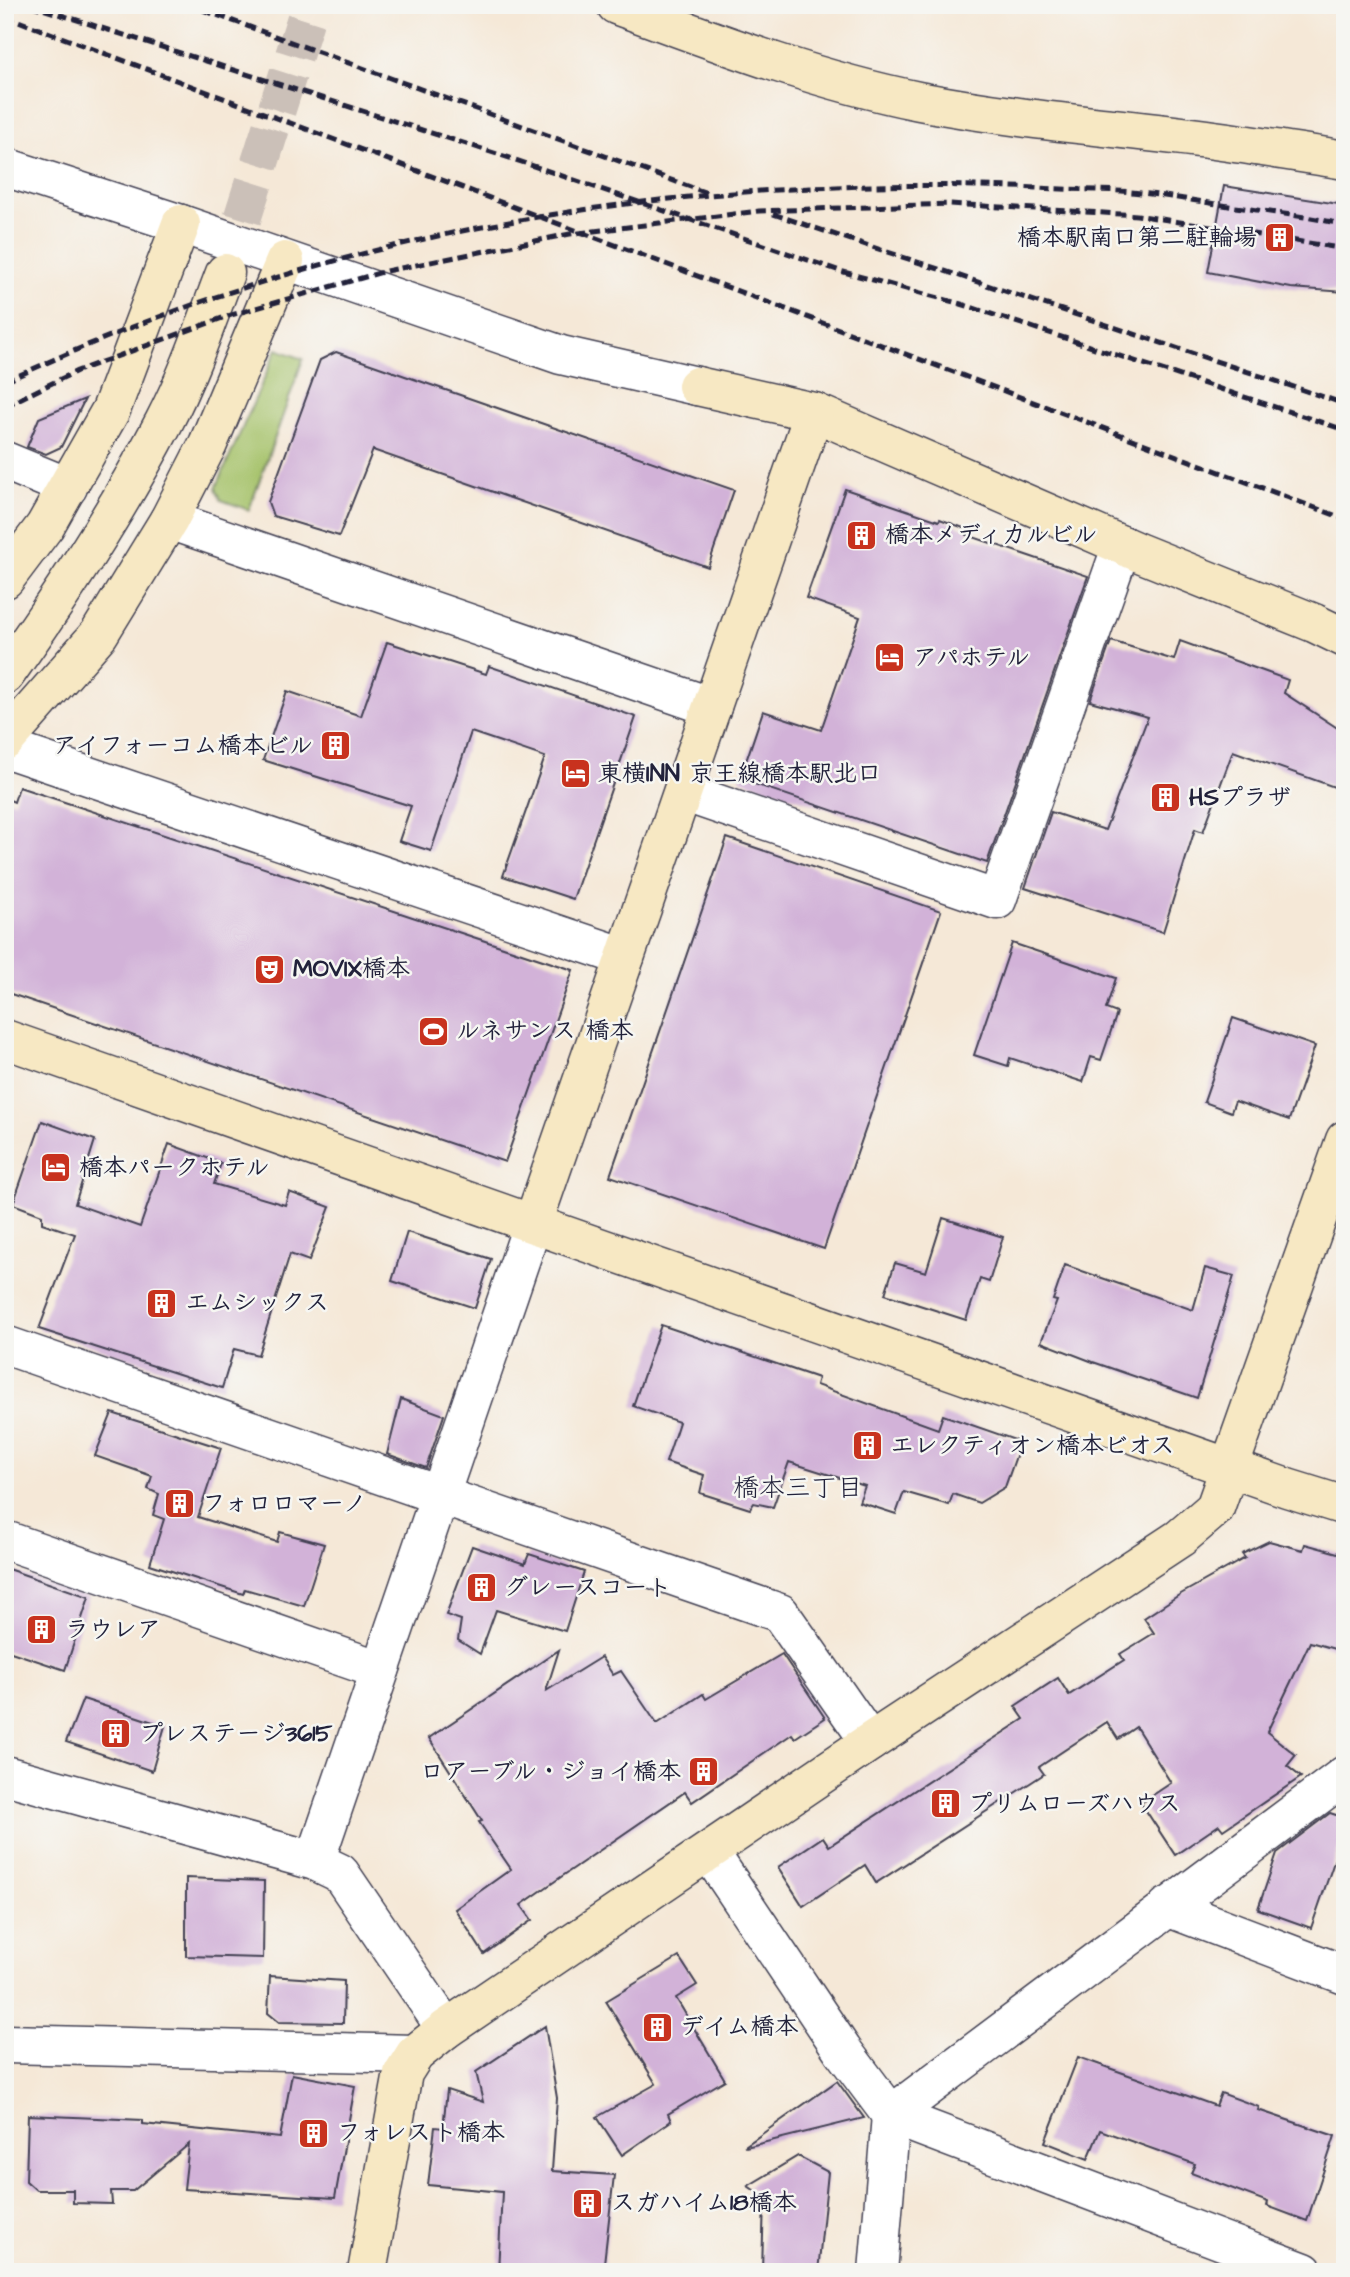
<svg xmlns="http://www.w3.org/2000/svg" width="1350" height="2277" font-family="'Architects Daughter','Klee One',sans-serif">
<style>
.green{fill:#a6c26a;stroke:#647252;stroke-width:2}
.building{fill:#d2b2d8}
.lines{fill:none;stroke-linecap:round;stroke-linejoin:round}
.secondary-tunnel{stroke:#cbc0b8;stroke-width:38;stroke-dasharray:38 19;stroke-linecap:butt}
.street-casing{stroke:#424052;stroke-width:41}
.secondary-casing{stroke:#424052;stroke-width:41}
.street{stroke:#fff;stroke-width:38}
.secondary{stroke:#f7e8c3;stroke-width:38}
.rail{stroke:#22223b;stroke-width:5;stroke-dasharray:10 5;stroke-linecap:butt}
.labels{text-anchor:middle;dominant-baseline:central;stroke-width:5;stroke-linejoin:round;paint-order:stroke}
.poi-label{font-size:24px;font-weight:bold;fill:#22223b;stroke:#f6f6f2;text-anchor:start}
.neighbourhood-label{font-size:26px;fill:#22223b;stroke:#f6f6f2}
</style>
<rect width="100%" height="100%" fill="#f6f6f2"/>
<filter id="ink" filterUnits="userSpaceOnUse"><feTurbulence type="fractalNoise" baseFrequency=".0143" numOctaves="2"/><feDisplacementMap in="SourceGraphic" scale="14" xChannelSelector="R" yChannelSelector="G"/><feConvolveMatrix kernelMatrix="1 2 1 2 8 2 1 2 1" color-interpolation-filters="sRGB"/></filter>
<filter id="wash" filterUnits="userSpaceOnUse"><feTurbulence type="fractalNoise" baseFrequency=".00686" numOctaves="4" result="noise"/><feDisplacementMap in="SourceGraphic" scale="28" xChannelSelector="R" yChannelSelector="G"/><feGaussianBlur stdDeviation="1.57" result="paint"/><feColorMatrix in="noise" values="0 0 0 0 0 0 0 0 0 0 0 0 0 0 0 0 0 1.4 0 .05"/><feComposite in="paint" operator="in"/></filter>
<g filter="url(#wash)">
<rect width="100%" height="100%" fill="#f5e8d7"/>
<!-- green -->
<polygon class="green" points="277,349 303,359 249,510 221,500 216,488"/>
<g id="blocks">
<!-- building -->
<g class="building">
<polygon points="1224,186 1345,205 1345,292 1291,288 1208,272"/>
<polygon points="336,352 734,490 708,567 373,450 339,536 273,516 268,502 320,360"/>
<polygon points="85,399 61,447 46,454 27,447 39,418"/>
<polygon points="845,489 939,521 940,519 969,530 967,535 1088,576 987,863 740,779 763,711 821,730 860,617 806,598"/>
<polygon points="1111,641 1174,660 1180,641 1288,680 1284,693 1345,733 1345,773 1340,789 1233,751 1203,832 1195,829 1163,932 1025,888 1051,812 1105,830 1148,717 1090,701"/>
<polygon points="387,642 486,674 489,666 636,717 573,899 503,876 545,757 471,732 431,851 399,841 411,806 263,760 287,691 361,716"/>
<polygon points="19,787 573,970 505,1162 5,992 5,798 14,802"/>
<polygon points="727,838 941,911 824,1249 610,1176"/>
<polygon points="1012,943 1116,978 1106,1009 1117,1013 1101,1060 1091,1057 1083,1082 1010,1058 1008,1066 974,1055"/>
<polygon points="1233,1018 1315,1046 1289,1120 1235,1101 1231,1112 1204,1102"/>
<polygon points="42,1121 95,1140 75,1204 140,1227 169,1144 221,1163 214,1184 285,1205 289,1192 330,1207 309,1261 290,1254 258,1355 234,1349 222,1388 39,1329 75,1234 42,1223 42,1215 13,1204"/>
<polygon points="943,1218 1003,1237 989,1282 980,1279 966,1320 885,1294 895,1263 926,1272"/>
<polygon points="407,1232 491,1259 475,1308 392,1281"/>
<polygon points="1065,1265 1193,1310 1205,1268 1234,1276 1197,1398 1093,1362 1041,1342 1057,1301 1053,1300"/>
<polygon points="661,1325 818,1378 816,1385 938,1429 943,1415 1021,1442 1005,1487 979,1503 953,1494 949,1505 904,1492 896,1514 859,1502 865,1486 789,1462 773,1507 754,1503 750,1509 700,1493 704,1475 666,1462 679,1422 633,1406"/>
<polygon points="401,1399 444,1415 426,1468 387,1454"/>
<polygon points="112,1413 221,1448 198,1517 277,1542 280,1532 324,1544 304,1606 245,1589 243,1594 150,1564 164,1519 153,1515 159,1494 148,1489 152,1476 95,1456"/>
<polygon points="1269,1541 1303,1550 1305,1544 1345,1555 1345,1652 1310,1642 1267,1732 1296,1755 1287,1766 1301,1777 1223,1830 1219,1825 1175,1855 1141,1803 1171,1783 1136,1727 1118,1739 1107,1722 1039,1767 1044,1774 876,1883 865,1865 803,1906 778,1867 823,1837 829,1846 1024,1719 1015,1706 1058,1678 1069,1695 1124,1660 1120,1654 1154,1633 1144,1618 1179,1595 1245,1558 1242,1554"/>
<polygon points="472,1546 525,1564 529,1554 584,1572 565,1631 496,1610 480,1654 458,1640 461,1620 446,1615"/>
<polygon points="5,1568 89,1597 65,1670 5,1650"/>
<polygon points="559,1650 546,1691 601,1657 613,1675 621,1671 657,1724 703,1694 706,1699 782,1654 825,1718 795,1738 792,1734 692,1802 685,1792 561,1877 521,1905 532,1920 484,1954 455,1909 511,1869 479,1822 482,1821 429,1738"/>
<polygon points="83,1699 165,1726 152,1771 66,1742"/>
<polygon points="1330,1813 1345,1818 1345,1830 1311,1928 1258,1909 1277,1853"/>
<polygon points="186,1878 264,1881 263,1958 186,1956"/>
<polygon points="679,1957 697,1985 676,1998 725,2080 668,2114 671,2121 622,2155 597,2117 656,2084 606,2001"/>
<polygon points="270,1976 344,1981 343,2023 279,2022 268,2013"/>
<polygon points="545,2026 557,2098 552,2171 614,2175 603,2272 498,2272 502,2192 428,2185 435,2127 443,2128 447,2090 483,2102 476,2072"/>
<polygon points="1078,2057 1216,2106 1221,2093 1259,2107 1258,2110 1335,2136 1307,2221 1267,2206 1268,2202 1191,2173 1195,2164 1100,2130 1088,2159 1045,2142"/>
<polygon points="292,2074 355,2086 335,2198 184,2189 189,2144 133,2191 111,2191 112,2204 73,2203 73,2190 36,2190 26,2181 28,2115 143,2120 143,2124 280,2138"/>
<polygon points="837,2081 864,2118 746,2147 745,2146"/>
<polygon points="798,2156 828,2172 818,2272 762,2272 764,2197 748,2186"/>
</g>
</g>
</g>
<g filter="url(#ink)">
<use href="#blocks" fill-opacity="0" stroke="#424052" stroke-width="2"/>
<g class="lines">
<!-- secondary-tunnel -->
<polyline class="secondary-tunnel" points="225,273 310,5"/>
<defs>
<g id="street">
<polyline points="5,167 181,224 561,355 697,386"/>
<polyline points="5,461 68,487"/>
<polyline points="169,520 712,707"/>
<polyline points="5,748 625,957"/>
<polyline points="683,792 997,900 1122,545"/>
<polyline points="5,1345 780,1613 870,1742"/>
<polyline points="5,1540 380,1670"/>
<polyline points="5,1775 315,1861 340,1873 446,2029"/>
<polyline points="710,1853 843,2051 891,2115 1304,2272"/>
<polyline points="315,1861 533,1223"/>
<polyline points="1167,1907 1345,1975"/>
<polyline points="5,2044 415,2054"/>
<polyline points="878,2272 891,2115 1345,1775"/>
</g>
<g id="secondary">
<path d="M616 5C716 42 815 80 919 101 1017 120 1115 127 1214 140 1257 146 1301 153 1345 160"/>
<polyline points="697,386 814,412 1140,553 1314,623 1345,638"/>
<polyline points="5,579 45,526 111,410 181,224"/>
<path d="M5 675C63 594 118 510 164 422 189 374 206 323 225 273"/>
<polyline points="5,741 99,634 169,520 208,444 285,261"/>
<polyline points="5,1039 1287,1488 1345,1506"/>
<polyline points="533,1223 814,412"/>
<polyline points="367,2272 403,2073 415,2054 446,2029 870,1742 1180,1538 1215,1508 1345,1140"/>
</g>
</defs>
<!-- street casing -->
<use href="#street" class="street-casing"/>
<!-- secondary casing -->
<use href="#secondary" class="secondary-casing"/>
<!-- street -->
<use href="#street" class="street"/>
<!-- secondary -->
<use href="#secondary" class="secondary"/>
<!-- rail -->
<g class="rail">
<polyline points="30,5 510,158 840,271 961,304 1345,430"/>
<polyline points="189,5 707,193"/>
<polyline points="5,16 1345,519"/>
<polyline points="773,214 1345,404"/>
<path d="M5 382C324 230 686 172 1037 188 1072 190 1107 189 1141 193 1177 197 1213 204 1250 209 1281 214 1313 217 1345 225"/>
<polyline points="5,406 77,371 228,316 386,271 570,234 759,211 950,204 1137,215 1345,249"/>
</g>
</g>
</g>
<!-- icons -->
<defs>
<symbol id="building-square" viewBox="-11 -11 22 22"><rect x="-9" y="-9" width="18" height="18" rx="4" fill="#c8321e" stroke="#f6f6f2"/><path d="M-4-6H4V6H1V3H-1V6H-4ZM-2.5-4.3h1.7v1.8h-1.7ZM.8-4.3h1.7v1.8H.8ZM-2.5-1h1.7V.8h-1.7ZM.8-1h1.7V.8H.8Z" fill="#fff"/></symbol>
<symbol id="hotel-square" viewBox="-11 -11 22 22"><rect x="-9" y="-9" width="18" height="18" rx="4" fill="#c8321e" stroke="#f6f6f2"/><path d="M-6-4.5h1.5V1H6V5H4.5V3h-9V5H-6ZM-4 0a1.8 1.8 0 1 1 3.6 0ZM.5 0V-2.5h3Q6-2.5 6 0Z" fill="#fff"/></symbol>
<symbol id="theatre-square" viewBox="-11 -11 22 22"><rect x="-9" y="-9" width="18" height="18" rx="4" fill="#c8321e" stroke="#f6f6f2"/><path d="M-5-5.5Q0-4 5-5.5V0Q5 5 0 6Q-5 5-5 0ZM-3.3-2.5H-1v1.5H-3.3ZM1-2.5H3.3v1.5H1ZM-2.8 1Q0 5.5 2.8 1Z" fill="#fff"/></symbol>
<symbol id="stadium-square" viewBox="-11 -11 22 22"><rect x="-9" y="-9" width="18" height="18" rx="4" fill="#c8321e" stroke="#f6f6f2"/><path d="M0-5a6.5 5 0 1 0 0 10a6.5 5 0 1 0 0-10ZM-3.5-1.8h7v3.6h-7Z" fill="#fff"/></symbol>
</defs>
<g fill-rule="evenodd">
<use href="#building-square" x="1262" y="220" width="35" height="35"/>
<use href="#building-square" x="844" y="518" width="35" height="35"/>
<use href="#hotel-square" x="872" y="640" width="35" height="35"/>
<use href="#building-square" x="318" y="728" width="35" height="35"/>
<use href="#hotel-square" x="558" y="756" width="35" height="35"/>
<use href="#building-square" x="1148" y="780" width="35" height="35"/>
<use href="#theatre-square" x="252" y="952" width="35" height="35"/>
<use href="#stadium-square" x="416" y="1014" width="35" height="35"/>
<use href="#hotel-square" x="38" y="1150" width="35" height="35"/>
<use href="#building-square" x="144" y="1286" width="35" height="35"/>
<use href="#building-square" x="850" y="1428" width="35" height="35"/>
<use href="#building-square" x="162" y="1486" width="35" height="35"/>
<use href="#building-square" x="464" y="1570" width="35" height="35"/>
<use href="#building-square" x="24" y="1612" width="35" height="35"/>
<use href="#building-square" x="98" y="1716" width="35" height="35"/>
<use href="#building-square" x="686" y="1754" width="35" height="35"/>
<use href="#building-square" x="928" y="1786" width="35" height="35"/>
<use href="#building-square" x="640" y="2010" width="35" height="35"/>
<use href="#building-square" x="296" y="2116" width="35" height="35"/>
<use href="#building-square" x="570" y="2186" width="35" height="35"/>
</g>
<g class="labels">
<!-- poi labels -->
<g class="poi-label">
<text x="1257" y="238" text-anchor="end">橋本駅南口第二駐輪場</text>
<text x="885" y="535">橋本メディカルビル</text>
<text x="913" y="658">アパホテル</text>
<text x="313" y="746" text-anchor="end">アイフォーコム橋本ビル</text>
<text x="598" y="774">東横INN 京王線橋本駅北口</text>
<text x="1189" y="798">HSプラザ</text>
<text x="293" y="969">MOVIX橋本</text>
<text x="456" y="1031">ルネサンス 橋本</text>
<text x="79" y="1168">橋本パークホテル</text>
<text x="185" y="1303">エムシックス</text>
<text x="890" y="1446">エレクティオン橋本ビオス</text>
<text x="202" y="1504">フォロロマーノ</text>
<text x="504" y="1588">グレースコート</text>
<text x="65" y="1630">ラウレア</text>
<text x="139" y="1734">プレステージ3615</text>
<text x="681" y="1772" text-anchor="end">ロアーブル・ジョイ橋本</text>
<text x="968" y="1804">プリムローズハウス</text>
<text x="680" y="2027">デイム橋本</text>
<text x="337" y="2133">フォレスト橋本</text>
<text x="611" y="2203">スガハイム18橋本</text>
</g>
<!-- neighbourhood labels -->
<g class="neighbourhood-label">
<text x="798" y="1488">橋本三丁目</text>
</g>
</g>
<!-- margin -->
<rect width="1350" height="2277" fill="none" stroke="#f6f6f2" stroke-width="28"/>
</svg>
